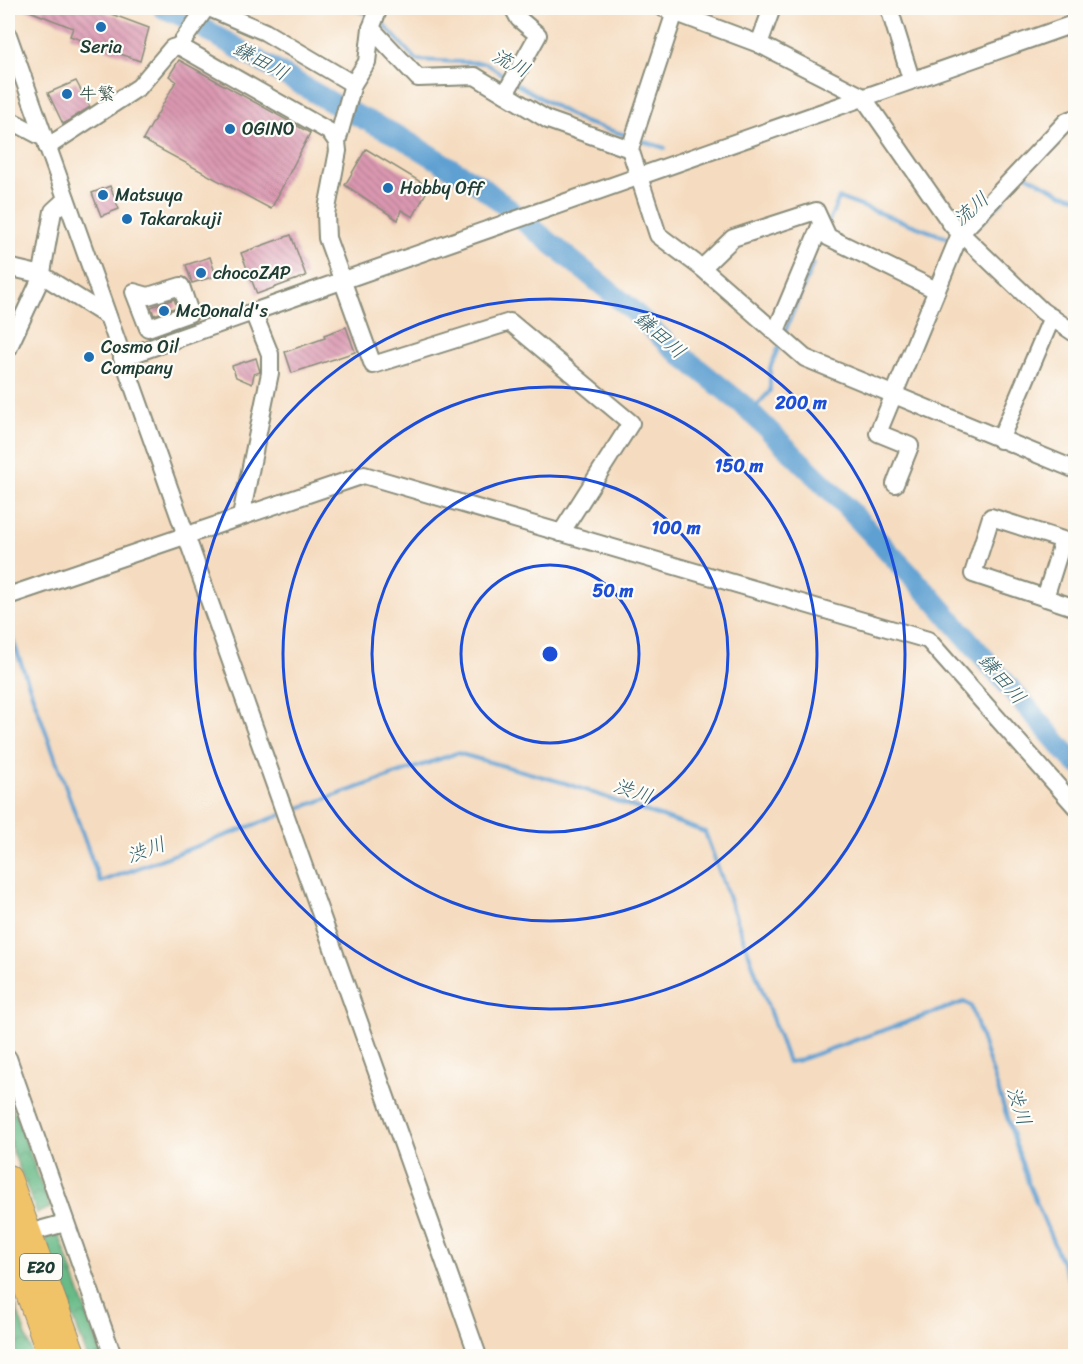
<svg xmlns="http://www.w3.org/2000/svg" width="1083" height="1364" font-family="Sriracha,'Klee One',sans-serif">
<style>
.forest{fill:url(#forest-crowns);stroke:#447c5e;stroke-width:1.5}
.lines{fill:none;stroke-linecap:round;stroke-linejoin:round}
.stream{stroke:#5ea0d2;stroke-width:4}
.river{stroke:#5ea0d2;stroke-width:21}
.building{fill:url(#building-back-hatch)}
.minor-casing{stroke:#8a8c7a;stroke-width:20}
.highway-casing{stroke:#8a8c7a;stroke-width:28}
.minor{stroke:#fff;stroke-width:16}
.highway{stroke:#f1c369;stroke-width:26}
.ring{fill:none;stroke:#1d4ed8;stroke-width:3}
.poi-dot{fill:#1f6fb2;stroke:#fdfcf7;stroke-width:2}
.labels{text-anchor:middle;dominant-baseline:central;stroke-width:4.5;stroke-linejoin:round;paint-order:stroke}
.shield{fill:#fdfcf7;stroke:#62766e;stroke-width:1.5}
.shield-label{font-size:16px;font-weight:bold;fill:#1f3d34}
.poi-label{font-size:18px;fill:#1f3d34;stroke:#fdfcf7;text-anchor:start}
.water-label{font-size:20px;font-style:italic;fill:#35606b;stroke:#fdfcf7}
.centre{fill:#1d4ed8;stroke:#fdfcf7;stroke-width:3}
.ring-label{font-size:18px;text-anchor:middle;font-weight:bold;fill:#1d4ed8;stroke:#fdfcf7;stroke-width:4.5;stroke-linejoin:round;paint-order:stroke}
</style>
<defs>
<pattern id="forest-crowns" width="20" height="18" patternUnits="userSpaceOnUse" patternTransform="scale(1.5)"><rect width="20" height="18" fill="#68ba87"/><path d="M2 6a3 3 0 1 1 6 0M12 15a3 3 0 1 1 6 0" fill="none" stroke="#55986f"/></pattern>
<pattern id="building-back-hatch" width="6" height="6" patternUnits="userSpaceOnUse" patternTransform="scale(1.5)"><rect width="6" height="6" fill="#db98b1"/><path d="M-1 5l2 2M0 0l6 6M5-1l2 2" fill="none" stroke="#b17d91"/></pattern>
</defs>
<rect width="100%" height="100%" fill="#fdfcf7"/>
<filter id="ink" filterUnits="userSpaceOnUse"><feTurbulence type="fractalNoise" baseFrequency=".0167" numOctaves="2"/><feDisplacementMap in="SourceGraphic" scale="12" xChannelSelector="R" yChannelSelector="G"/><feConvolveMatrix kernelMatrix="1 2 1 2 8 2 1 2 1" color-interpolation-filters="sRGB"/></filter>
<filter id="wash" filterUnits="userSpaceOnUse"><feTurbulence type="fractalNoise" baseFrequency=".008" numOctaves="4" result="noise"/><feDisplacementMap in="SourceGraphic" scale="24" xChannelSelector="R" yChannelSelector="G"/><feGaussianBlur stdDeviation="1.35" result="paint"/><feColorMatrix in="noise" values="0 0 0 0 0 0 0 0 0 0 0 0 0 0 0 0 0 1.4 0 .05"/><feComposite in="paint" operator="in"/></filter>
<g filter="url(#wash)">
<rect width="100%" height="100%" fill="#f5dcc0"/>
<!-- forest -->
<g class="forest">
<polygon points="8,1094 50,1208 37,1213 8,1139"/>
<polygon points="59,1234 102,1356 87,1356 45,1238"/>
<polygon points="8,1284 33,1356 17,1356 8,1328"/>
</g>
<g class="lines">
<!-- stream -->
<g class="stream">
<polyline points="351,8 370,15"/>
<polyline points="379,19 416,60 486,63 508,78"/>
<polyline points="516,84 583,122 629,136"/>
<polyline points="639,140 665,148"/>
<polyline points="1026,175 1063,194 1076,197"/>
<polyline points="828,223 839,198 953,240"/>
<polyline points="981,223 1005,198"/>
<polyline points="784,334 813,264"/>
<polyline points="751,412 770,391 770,368 780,344"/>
<polyline points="8,627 100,882 281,815"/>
<polyline points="288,812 457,753 565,783 705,832 788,1062 796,1061 964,1002 971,1006 1029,1185 1076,1296"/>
</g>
<!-- river -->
<polyline class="river" points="163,8 182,16 336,105 400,137 482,187 630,308 671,347 742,404 837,497 934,600 1076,764"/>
</g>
<g id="blocks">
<!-- building -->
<g class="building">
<polygon points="22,8 95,8 149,28 140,61 70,36 73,28"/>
<polygon points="179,60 310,133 271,209 143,140 176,81 169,76"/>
<polygon points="76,81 90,107 63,124 48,93"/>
<polygon points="366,149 429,187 413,217 401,210 398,220 345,185"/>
<polygon points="110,186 119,209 101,216 92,193"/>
<polygon points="291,235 306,276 257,294 241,253"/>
<polygon points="210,257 216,276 192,283 186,265"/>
<polygon points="174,299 177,307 154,315 151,307"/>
<polygon points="346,327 355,352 292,373 285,352 325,338 324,335"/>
<polygon points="256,358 260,372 254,374 252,384 236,377 232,366"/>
</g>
</g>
</g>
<g filter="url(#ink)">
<use href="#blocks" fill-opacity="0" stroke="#8a8c7a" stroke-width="1.5"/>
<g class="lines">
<defs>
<g id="minor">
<polyline points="209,8 265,32 353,84"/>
<polyline points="663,8 759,44 863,97 952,225 1042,311 1076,334"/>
<polyline points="889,8 911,79"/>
<polyline points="675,12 630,149 658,235 702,268 805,358 1076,470"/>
<polyline points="371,28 418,78 475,76 548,120 630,149"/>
<polyline points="8,35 478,1356"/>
<polyline points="759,44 772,8"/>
<polyline points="179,46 206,8"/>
<polyline points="505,94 538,35 519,19 513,8"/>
<polyline points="8,119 44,138"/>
<polyline points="337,142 353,84 367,62 371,28 379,8"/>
<polyline points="47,147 139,87 172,48 179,46 330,132 337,142 338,151 326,214 327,238 373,365 510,322 631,423 561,533"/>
<polyline points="8,267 42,275 107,316"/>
<polyline points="702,268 733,238 816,211 828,237 936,290"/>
<polygon points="181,286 190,313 148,328 134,292 148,296"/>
<polyline points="776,331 821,224"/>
<polyline points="8,349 41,278 53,211 66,199"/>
<polyline points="122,358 1076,23"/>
<polyline points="1000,440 1052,317"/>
<polyline points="895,484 910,446 878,433 960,234 1067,121 1076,118"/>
<polyline points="241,516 270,373 270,354 253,312"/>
<polyline points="8,596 364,475 928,640 1076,807"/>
<polyline points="1045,598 1063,540 991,517 973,574 1076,608"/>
<polyline points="8,1058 113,1356"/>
<polyline points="43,1229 65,1223"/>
</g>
<g id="highway">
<polyline points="8,1178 73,1356"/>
<polyline points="8,1233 51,1356"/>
</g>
</defs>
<!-- minor casing -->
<use href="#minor" class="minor-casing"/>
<!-- highway casing -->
<use href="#highway" class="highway-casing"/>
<!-- minor -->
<use href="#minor" class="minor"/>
<!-- highway -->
<use href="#highway" class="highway"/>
</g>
</g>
<!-- distance rings -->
<g class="ring">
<circle cx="550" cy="654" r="89"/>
<circle cx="550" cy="654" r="178"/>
<circle cx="550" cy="654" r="267"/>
<circle cx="550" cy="654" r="355"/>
</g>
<!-- markers -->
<g class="poi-dot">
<circle cx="101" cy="27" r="6"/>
<circle cx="67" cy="94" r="6"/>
<circle cx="230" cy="129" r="6"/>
<circle cx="388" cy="188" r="6"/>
<circle cx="103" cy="195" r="6"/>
<circle cx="127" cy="219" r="6"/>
<circle cx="201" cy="273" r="6"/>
<circle cx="164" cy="311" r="6"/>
<circle cx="89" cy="357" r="6"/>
</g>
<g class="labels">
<!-- shield labels -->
<rect class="shield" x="20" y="1254" width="42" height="26" rx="4.5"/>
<g class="shield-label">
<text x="41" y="1267">E20</text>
</g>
<!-- poi labels -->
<g class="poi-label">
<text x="101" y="47" text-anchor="middle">Seria</text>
<text x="79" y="94">牛繁</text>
<text x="242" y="129">OGINO</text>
<text x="400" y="188">Hobby Off</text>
<text x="115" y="195">Matsuya</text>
<text x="139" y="219">Takarakuji</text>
<text x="213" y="273">chocoZAP</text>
<text x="176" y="311">McDonald's</text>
<text x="101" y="347">Cosmo Oil<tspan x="101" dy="21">Company</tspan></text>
</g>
<!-- water labels -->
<g class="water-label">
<text transform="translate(261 61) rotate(29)">鎌田川</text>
<text transform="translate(511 63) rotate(27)">流川</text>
<text transform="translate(971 209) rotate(-41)">流川</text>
<text transform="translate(660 335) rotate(41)">鎌田川</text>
<text transform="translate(1002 679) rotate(49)">鎌田川</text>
<text transform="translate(633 791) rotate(19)">渋川</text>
<text transform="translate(146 850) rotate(-20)">渋川</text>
<text transform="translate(1019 1106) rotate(72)">渋川</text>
</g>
</g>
<circle cx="550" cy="654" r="9" class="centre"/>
<g class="ring-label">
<text x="801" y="409">200 m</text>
<text x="739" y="472">150 m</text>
<text x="676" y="534">100 m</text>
<text x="613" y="597">50 m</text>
</g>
<!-- margin -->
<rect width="1083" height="1364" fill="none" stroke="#fdfcf7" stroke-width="30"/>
</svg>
